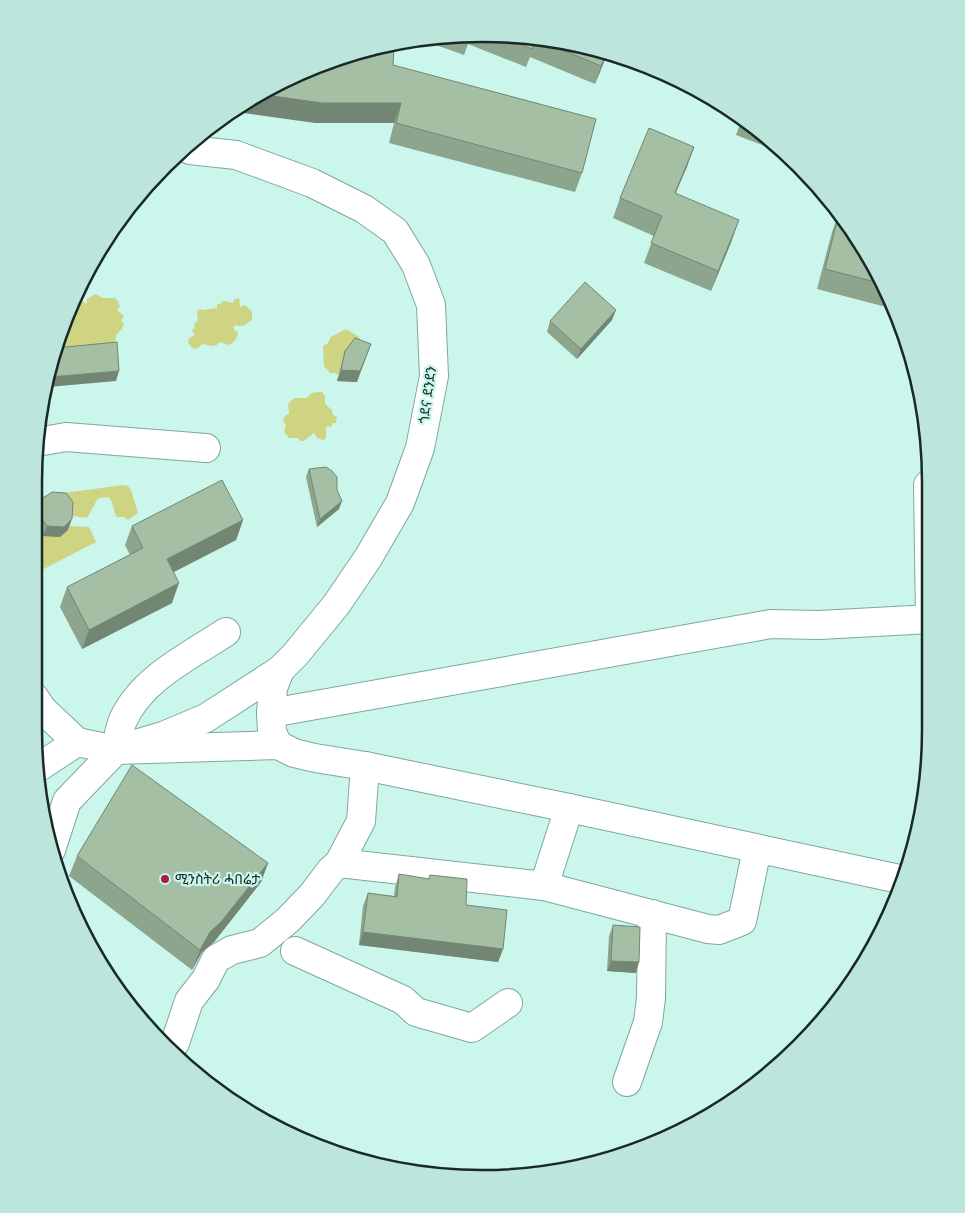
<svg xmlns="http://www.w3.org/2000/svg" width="965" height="1213" font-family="'Fira Sans','Noto Sans Ethiopic',sans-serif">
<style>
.green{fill:#cfd482}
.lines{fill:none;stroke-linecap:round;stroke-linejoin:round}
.minor-casing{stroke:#7ea89f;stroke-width:30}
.minor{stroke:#fff;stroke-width:28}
.wall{fill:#8da48d}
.shaded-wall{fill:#738673}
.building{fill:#a4bfa4;stroke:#738673}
.poi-dot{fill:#ad1a4a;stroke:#caf6eb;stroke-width:2}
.labels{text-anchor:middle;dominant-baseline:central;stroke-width:4.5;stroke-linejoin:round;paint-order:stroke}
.street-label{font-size:14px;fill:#192a26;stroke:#caf6eb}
.poi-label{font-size:14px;fill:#192a26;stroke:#caf6eb;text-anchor:start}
.rim{fill:none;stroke:#192a26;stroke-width:2.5}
</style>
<rect width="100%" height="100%" fill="#caf6eb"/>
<!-- green -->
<g class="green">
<polygon points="95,294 103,298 115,298 118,301 120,307 117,310 124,316 121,321 124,323 122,329 116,335 116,340 112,344 53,361 56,347 65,341 62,337 67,330 63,326 74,301 76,298 87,304 87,299"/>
<path d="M239 298 240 307 245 305 252 312V320C245 324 245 328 236 325L233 327 234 330 238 332C237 339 235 342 229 345L219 342 217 345 211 346 203 344 196 349 192 348 188 342 189 338 195 335 191 329H195L194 325 198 320 197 311 200 309 203 310 217 308V304H221V302L225 301 233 303 235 299Z"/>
<polygon points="346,329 359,337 362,344 342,372 337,375 335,373 330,373 324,366 323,346 328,343 331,337"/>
<polygon points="319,392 322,392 325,396 325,404 332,410 333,415 337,417 336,423 333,423 331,427 328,426 326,428 326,437 324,440 317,438 314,433 304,441 300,441 298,438 289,438 284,432 286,425 283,421 284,417 289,413 288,404 294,398 307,398 311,393"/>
<path d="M123 485 128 486 131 490 138 513 128 520 124 517H117C113 511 114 504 109 497L99 498 97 500 87 518 35 511V525L36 527 34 532 35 497Z"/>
<polygon points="69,526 89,527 96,542 34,574 34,537 38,529 43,536 60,537 69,529"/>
</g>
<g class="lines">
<defs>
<g id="minor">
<polyline points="190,150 236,155 312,183 364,209 395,231 416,265 431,305 434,376 420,448 400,503 368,558 336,605 295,655 280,670 273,688 271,713 272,732 278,745"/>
<polyline points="37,442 66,437 206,448"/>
<polyline points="930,483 928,485 930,619"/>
<polyline points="34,697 43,710 77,742 116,750 278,745 294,753 315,758 365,766 569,808 904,880"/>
<polyline points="271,713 771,624 819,625 931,619"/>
<path d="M116 750C118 740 119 729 123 720 142 678 190 656 226 632"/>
<polyline points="39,767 77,742"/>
<polyline points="51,850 67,801 116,750 163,736 206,718 280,670"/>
<polyline points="339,863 544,886 708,929 719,930 742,921 757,849"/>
<polyline points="544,886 569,808"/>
<polyline points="295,951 403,1000 416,1012 472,1028 508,1003"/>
<polyline points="167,1049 175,1043 189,1001 206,979 216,959 232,950 260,943 288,920 312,895 331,870 339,863 361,821 365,766"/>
<polyline points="627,1082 648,1022 651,998 652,914"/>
</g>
</defs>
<!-- minor casing -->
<use href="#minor" class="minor-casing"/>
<!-- minor -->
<use href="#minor" class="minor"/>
</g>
<!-- wall -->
<g class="wall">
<polygon points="512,35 608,52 595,84 530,57 526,67 468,44 464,55 419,39 424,38"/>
<polygon points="393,65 582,173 575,192 389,143 394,123 315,123"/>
<polygon points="742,118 756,127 779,148 778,151 736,135"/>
<polygon points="694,147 676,193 732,240 711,291 644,263 654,236 613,218 620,198"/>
<polygon points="839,213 871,258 894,309 817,289 832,232"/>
<polygon points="612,320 577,359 547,332 550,321"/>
<polygon points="345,351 357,382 337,381 342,362"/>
<polygon points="309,469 337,490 339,509 317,527 306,477"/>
<polygon points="39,501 68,530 60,537 43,536 35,525 35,511"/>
<polygon points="243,520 236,540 174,572 172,603 82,649 60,607 67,587 130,555 125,545 132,526"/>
<polygon points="77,856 268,863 261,882 214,942 202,952 192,970 69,876"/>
<polygon points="399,874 428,879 430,875 466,905 503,949 498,962 359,945 363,906 368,893 394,896 395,887"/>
<polygon points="613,925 636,973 607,971 609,936"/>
</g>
<!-- shaded-wall -->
<g class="shaded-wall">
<polygon points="607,52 608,52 595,84 601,66"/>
<polygon points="258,94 401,103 394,123 315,123 236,112"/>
<polygon points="694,147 687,167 667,212 675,193"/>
<polygon points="739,220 732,240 711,291 718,271"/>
<polygon points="616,310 612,320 577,359 581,349"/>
<polygon points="371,344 357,382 337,381 341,370"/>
<polygon points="119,371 116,381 48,387 50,377"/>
<polygon points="342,501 339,509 317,527 320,519"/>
<polygon points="72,519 68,530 60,537 43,536 47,526"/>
<polygon points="243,520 236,540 160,579 167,559"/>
<polygon points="179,583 172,603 82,649 89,630"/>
<polygon points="268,863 261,882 214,942 202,952 192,970 200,950 210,932"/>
<polygon points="363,932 503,949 498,962 359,945"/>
<polygon points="611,961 639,962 636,973 607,971"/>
</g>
<!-- building -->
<g class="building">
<polygon points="497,35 512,35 599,49 607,52 601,66 536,39 532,49"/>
<polygon points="377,48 394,48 393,65 596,119 582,173 396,123 401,103 322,103 258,94 339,57"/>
<polygon points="742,118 753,125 741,121"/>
<polygon points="649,128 694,147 675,193 739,220 718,271 651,243 662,216 620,198"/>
<polygon points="839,213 871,258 883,284 825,269"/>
<polygon points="585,282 616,310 581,349 550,321"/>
<polygon points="355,338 371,344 360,371 341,370 345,351"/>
<polygon points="117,342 119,371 50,377 56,348"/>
<polygon points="326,467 332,471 337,477 337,490 342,501 320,519 309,469"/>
<polygon points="222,480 243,520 167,559 179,583 89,630 67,587 143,548 132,526"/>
<polygon points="52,492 66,493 73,502 72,519 64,527 47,526 39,515 39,501"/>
<polygon points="132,765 268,863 221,922 210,932 200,950 77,856"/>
<polygon points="399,874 429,879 430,875 467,879 466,905 507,910 503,949 363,932 368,893 397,897"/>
<polygon points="613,925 640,927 639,962 611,961"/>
</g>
<!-- markers -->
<circle class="poi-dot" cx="165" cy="879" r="5"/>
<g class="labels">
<!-- street labels -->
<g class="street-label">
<text transform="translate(428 395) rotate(-82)">ጎደና ደንደን</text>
</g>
<!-- poi labels -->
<g class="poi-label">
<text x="175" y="879">ሚንስትሪ ሓበሬታ</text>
</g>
</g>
<!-- crop -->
<path d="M0 0H965V1213H0ZM482 42H482A440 440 0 0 1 922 482V730A440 440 0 0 1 482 1170H482A440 440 0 0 1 42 730V482A440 440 0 0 1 482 42Z" fill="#bce6db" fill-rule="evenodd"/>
<path class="rim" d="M482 42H482A440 440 0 0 1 922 482V730A440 440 0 0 1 482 1170H482A440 440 0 0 1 42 730V482A440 440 0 0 1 482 42Z"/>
</svg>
